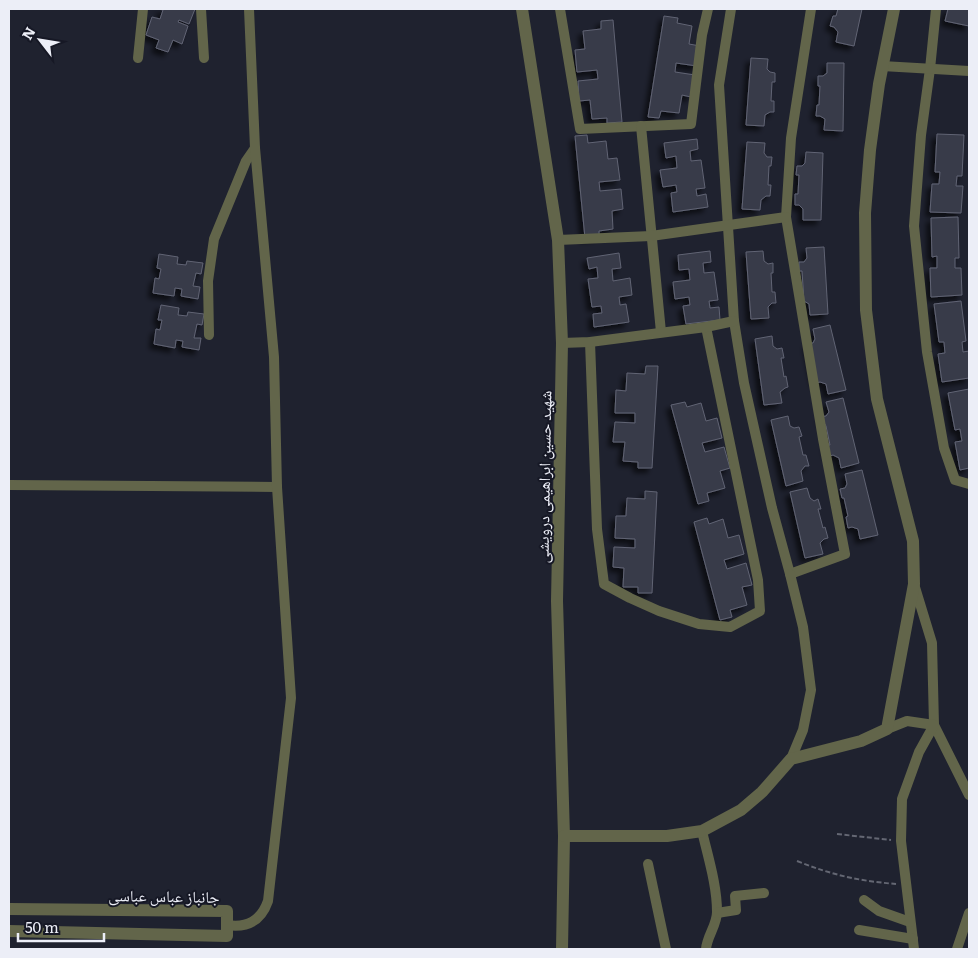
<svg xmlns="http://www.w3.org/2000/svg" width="978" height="958" font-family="Literata,'Noto Naskh Arabic',serif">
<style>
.building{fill:#373a48;stroke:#616474;filter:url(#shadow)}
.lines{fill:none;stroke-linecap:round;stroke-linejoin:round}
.path{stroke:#646773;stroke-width:2;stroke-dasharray:5 2.5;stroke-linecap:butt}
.minor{stroke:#62654a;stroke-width:10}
.tertiary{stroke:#62654a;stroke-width:12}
.labels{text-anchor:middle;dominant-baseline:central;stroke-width:4;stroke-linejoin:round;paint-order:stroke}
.street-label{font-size:16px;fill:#eceef7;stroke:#161825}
</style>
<defs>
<filter id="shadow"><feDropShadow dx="-4.5" dy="4.5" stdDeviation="2.5" flood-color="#0009"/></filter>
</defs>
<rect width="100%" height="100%" fill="#1f222f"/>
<!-- building -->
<g class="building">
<polygon points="159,9 195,9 189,24 179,20 178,22 188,26 182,44 173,40 168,52 156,48 159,40 146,35 152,17 160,19 163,10"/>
<polygon points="838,9 862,9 854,46 836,42 838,32 834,27 830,26 833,16 836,16"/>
<polygon points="948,9 969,9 969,26 945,21"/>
<polygon points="664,16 678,18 677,23 692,26 689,44 700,46 697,66 676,63 675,72 695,75 691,97 682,95 679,113 661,111 659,118 648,117"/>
<polygon points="613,20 622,122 607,123 607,118 592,119 590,100 579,101 578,81 598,79 597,70 577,72 575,50 585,49 583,31 601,29 601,21"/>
<polygon points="751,58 768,59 767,69 770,72 775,73 775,82 772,82 771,101 774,101 774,112 770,112 765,115 764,126 746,125"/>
<polygon points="827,63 844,63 843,131 824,130 825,119 820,116 816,116 817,105 819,105 820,86 818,86 818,76 823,76 827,73"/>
<polygon points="937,134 964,135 962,176 957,176 956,186 963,186 961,213 930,212 932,184 939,184 940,172 935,172"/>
<polygon points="587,135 588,143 606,141 608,159 617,158 620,180 599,182 600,191 621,189 623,209 612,211 613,229 599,231 599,236 585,238 575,136"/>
<polygon points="697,139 698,149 690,151 691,161 701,160 705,188 696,189 697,196 706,194 708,207 673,212 671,193 677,192 676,185 663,187 660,170 677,168 676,156 666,158 664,143"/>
<polygon points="747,142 765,143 764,153 767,157 772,157 771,166 769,166 768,185 771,185 770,196 766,196 761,200 760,210 742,209"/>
<polygon points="806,152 823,153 821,220 803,220 803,209 799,205 795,205 795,194 798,194 799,175 796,175 797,166 802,166 805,163"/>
<polygon points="958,217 959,258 955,258 955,268 961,268 962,295 931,297 930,268 937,268 937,256 932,257 931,218"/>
<polygon points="824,247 828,314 810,315 809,304 804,301 802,271 799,271 799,262 804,262 807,258 806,248"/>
<polygon points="710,251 711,262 703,263 704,273 714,272 718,300 709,301 710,308 719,307 720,320 686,324 683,306 690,305 689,297 675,299 673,282 690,280 689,269 679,270 678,255"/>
<polygon points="763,251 764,261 768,264 773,263 773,273 771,273 772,292 775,292 776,303 772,303 768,307 769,318 751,319 746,252"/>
<polygon points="619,253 621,268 612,269 613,281 630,278 632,295 619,297 620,305 626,304 629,322 594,327 593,314 602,313 601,306 592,307 588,279 598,278 597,267 589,269 587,258"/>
<polygon points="159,254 178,257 177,264 186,265 187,261 203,263 201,274 196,273 193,286 200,287 198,299 181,296 182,289 175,288 174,296 153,293 155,278 159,279 161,269 157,268"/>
<polygon points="961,301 966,341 962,342 963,352 969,351 969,378 942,382 938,354 945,353 944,342 939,342 934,304"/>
<polygon points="161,305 179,308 178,315 187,316 188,312 204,314 202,325 197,324 194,338 201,338 199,350 182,347 183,341 176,340 175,348 154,344 156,329 160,330 162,320 158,320"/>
<polygon points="830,325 846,390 828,394 826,384 820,382 816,383 808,344 813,343 815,339 813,329"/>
<polygon points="772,336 773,346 777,349 782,348 784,358 781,358 784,377 786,376 788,387 785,388 780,392 782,403 764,405 755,339"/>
<polygon points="646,366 658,366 652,468 638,468 638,462 623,461 625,442 613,442 615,422 635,423 635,413 615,413 616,390 626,391 627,373 645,374"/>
<polygon points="969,389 969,468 960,470 955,442 962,441 960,429 955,430 948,393"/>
<polygon points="843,398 859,463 841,468 839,458 833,455 830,456 827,445 830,445 826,426 821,417 826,416 829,412 826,402"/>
<polygon points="685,402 687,407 701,403 706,421 717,418 722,438 702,443 705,452 724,447 730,468 720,471 725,488 707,493 709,501 698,504 671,405"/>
<polygon points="788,416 790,426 794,428 799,427 802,436 799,437 803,455 806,455 809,466 805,466 801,471 803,481 786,486 771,420"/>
<polygon points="862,470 878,535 860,539 858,529 852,527 848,528 846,517 848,516 844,498 842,498 840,489 845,488 847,484 845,474"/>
<polygon points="807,488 810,498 814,501 818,499 821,509 818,509 823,528 825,527 828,538 824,539 820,543 823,554 805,558 790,492"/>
<polygon points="645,491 657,492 652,593 638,593 638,587 623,587 624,568 613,567 614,547 635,548 635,539 615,538 616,516 626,516 627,498 645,499"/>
<polygon points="707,518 709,524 723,519 728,538 739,535 744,554 724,560 727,569 746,563 752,585 742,587 747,605 730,610 732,617 720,620 694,522"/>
</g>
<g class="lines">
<!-- path -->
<g class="path">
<polyline points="837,834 891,840"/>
<path d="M797 861C832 875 859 881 896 884"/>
</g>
<!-- minor -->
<g class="minor">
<polyline points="201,9 204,58"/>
<polyline points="560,9 580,129 691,124 702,35 708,9"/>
<polyline points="731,9 719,85 734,321 744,383 772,508 790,574 845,554 823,439 786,217 791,138 811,9"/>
<polyline points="936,9 930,69 921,135 914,226 927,352 944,448 955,480 969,484"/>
<polyline points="138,58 143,9"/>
<polyline points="882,66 969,71"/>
<polyline points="641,126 661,332"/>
<polyline points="558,240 651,236 786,217"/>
<polyline points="209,335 208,281 214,239 246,161 255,148"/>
<polyline points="590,342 597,529 604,584 630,598 659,611 699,624 730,627 760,611 758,580 706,327"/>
<polyline points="562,343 590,342 706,327 734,321"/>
<polyline points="9,485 277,487"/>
<polyline points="790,574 803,627 811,690 803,730 791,759"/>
<polyline points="914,584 932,643 934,725 969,795"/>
<polyline points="887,729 907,721 934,725 919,752 902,799 901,841 914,949"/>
<path d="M702 831C708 857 717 885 717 912 717 925 707 936 706 949"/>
<polyline points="648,864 666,949"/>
<polyline points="864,900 879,911 910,922"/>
<polyline points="717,913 736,910 735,896 764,893"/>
<path d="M227 925C247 928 261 921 268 901L291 698 277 487 274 357 255 148 249 9"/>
<polyline points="859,930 913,939"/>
<polyline points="957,949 969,913"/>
</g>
<!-- tertiary -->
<g class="tertiary">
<polyline points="522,9 558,240 562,343 557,601 564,836 562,949"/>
<polyline points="564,836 667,836 702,831 741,810 762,792 791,759 861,741 887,729 914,584 913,541 877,399 866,310 865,213 870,150 879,84 894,9"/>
<polyline points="9,909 227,911 227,936 9,931"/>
</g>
</g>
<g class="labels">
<!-- street labels -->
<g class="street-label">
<text transform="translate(543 477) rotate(-89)">شهید حسین ابراهیمی درویشی</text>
<text transform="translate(164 895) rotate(1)">جانباز عباس عباسی</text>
</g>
</g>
<!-- border -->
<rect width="978" height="958" fill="none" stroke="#eceef7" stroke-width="20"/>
<!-- north arrow -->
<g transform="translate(40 40) rotate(301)" stroke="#161825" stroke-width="4" paint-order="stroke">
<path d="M0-4L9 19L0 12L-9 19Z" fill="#eceef7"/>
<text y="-8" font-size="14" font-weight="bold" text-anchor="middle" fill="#eceef7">N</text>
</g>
<!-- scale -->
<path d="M18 933v8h86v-8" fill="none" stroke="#eceef7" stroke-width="2.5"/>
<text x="25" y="933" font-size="15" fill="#eceef7" stroke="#161825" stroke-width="4" paint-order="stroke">50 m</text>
</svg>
